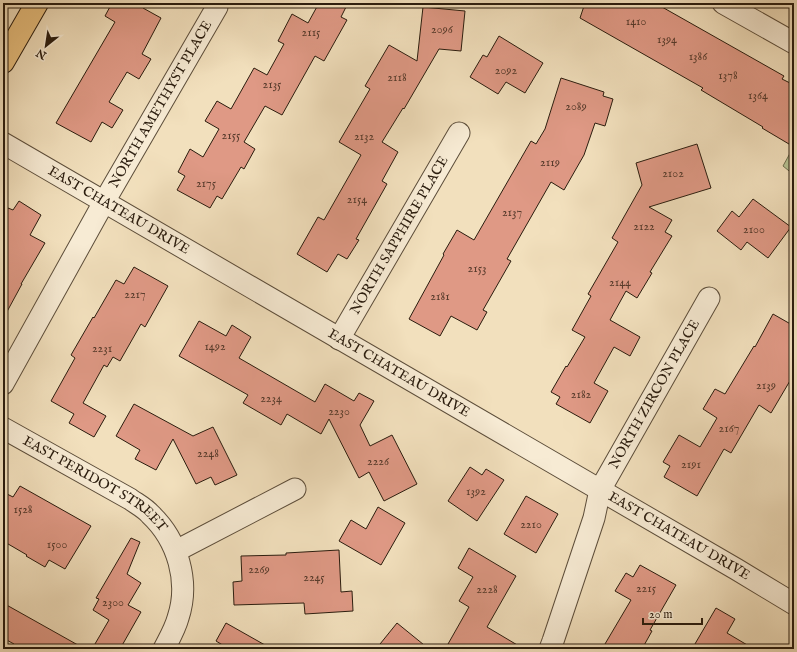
<svg xmlns="http://www.w3.org/2000/svg" width="797" height="652" font-family="'IM FELL English',serif">
<style>
.green{fill:#b7c394;stroke:#707051}
.building{fill:#df9985;stroke:#2a1c0e}
.lines{fill:none;stroke-linecap:round;stroke-linejoin:round}
.minor-casing{stroke:#5c4d3a;stroke-width:23}
.major-casing{stroke:#2a1c0e;stroke-width:24}
.minor{stroke:#f7ebd4;stroke-width:21}
.major{stroke:#e9c07e;stroke-width:22}
.labels{text-anchor:middle;dominant-baseline:central;stroke-width:3;stroke-linejoin:round;paint-order:stroke}
.number-label{font-size:12px;fill:#573b2c}
.street-label{font-size:14px;fill:#2a1c0e;stroke:#f7ebd4}
</style>
<rect width="100%" height="100%" fill="#f2e0bd"/>
<filter id="stains"><feTurbulence type="fractalNoise" baseFrequency=".005" numOctaves="4"/><feColorMatrix values="0 0 0 0 .2 0 0 0 0 .09 0 0 0 0 .02 0 0 0 .5 -.17"/></filter>
<radialGradient id="worn" r=".72"><stop offset=".6" stop-color="#630" stop-opacity="0"/><stop offset="1" stop-color="#630" stop-opacity=".3"/></radialGradient>
<!-- green -->
<polygon class="green" points="794,146 794,175 783,166"/>
<!-- building -->
<g class="building">
<polygon points="112,3 146,3 143,8 161,18 142,54 151,59 139,79 127,72 109,102 123,110 112,128 102,122 91,142 56,123 115,22 105,16"/>
<polygon points="319,3 348,3 341,17 347,20 324,61 315,56 282,115 265,106 244,142 255,149 244,169 241,167 222,199 217,196 210,208 177,190 185,176 178,172 190,149 203,157 219,129 205,121 217,101 231,109 254,68 267,75 284,44 278,41 292,14 308,23"/>
<polygon points="585,3 655,3 784,76 782,79 794,85 794,147 762,128 763,127 701,90 703,88 580,18"/>
<polygon points="423,7 465,11 461,51 439,49 404,109 403,108 382,142 398,152 382,181 387,184 356,239 359,240 347,259 338,254 327,272 297,254 318,217 324,220 361,155 339,142 370,89 365,86 389,45 417,61"/>
<polygon points="499,36 543,63 525,93 506,82 498,94 470,77 483,55 487,57"/>
<polygon points="561,78 604,92 603,96 613,99 605,126 595,123 584,155 564,190 551,182 507,259 511,261 483,310 487,312 477,330 451,316 440,336 409,319 444,255 443,254 457,230 474,240 531,141 536,144 545,129"/>
<polygon points="697,144 711,188 649,207 672,220 665,232 672,236 650,272 652,273 637,298 626,291 610,320 640,337 630,356 614,347 594,383 608,391 590,423 556,404 560,397 551,392 566,366 567,367 585,337 572,330 591,296 588,294 618,242 612,238 642,185 636,163"/>
<polygon points="753,199 791,227 768,258 747,242 741,250 717,231 732,211 739,217"/>
<polygon points="19,201 41,215 30,235 45,243 21,284 22,284 3,319 3,217 8,208 13,210"/>
<polygon points="134,267 168,286 145,327 141,324 120,361 113,357 107,367 104,365 83,403 106,416 94,437 69,423 74,414 51,401 75,358 71,355 93,317 94,318 116,280 124,284"/>
<polygon points="773,314 794,326 794,374 771,413 759,405 731,453 724,449 697,496 664,477 670,466 663,462 679,435 700,447 717,418 703,409 715,389 725,394 754,346 755,347"/>
<polygon points="199,321 226,336 232,325 251,337 239,358 315,402 325,384 354,401 359,393 374,401 360,425 370,446 392,435 417,484 384,501 369,472 359,478 329,419 321,434 287,414 281,425 243,403 248,395 179,356"/>
<polygon points="134,404 193,436 213,427 237,475 215,485 211,477 196,484 173,439 156,470 135,459 140,450 116,436"/>
<polygon points="470,467 482,475 486,469 504,480 477,521 448,501"/>
<polygon points="20,486 91,526 65,569 49,560 45,567 26,556 27,555 3,541 3,492 13,497"/>
<polygon points="526,496 558,514 536,553 504,534"/>
<polygon points="378,507 405,523 381,565 339,541 351,520 366,529"/>
<polygon points="131,538 140,542 127,574 141,583 128,605 141,612 120,649 92,649 109,620 93,610 99,599 96,598"/>
<polygon points="469,548 516,576 487,627 524,649 456,649 448,644 469,607 459,601 473,577 458,568"/>
<polygon points="339,550 341,592 352,591 353,611 305,614 304,603 234,605 233,582 242,581 241,556 286,555 286,553"/>
<polygon points="640,565 676,585 650,630 652,631 642,649 602,649 631,600 615,591 626,573 633,577"/>
<polygon points="3,603 85,649 11,649 14,644 3,638"/>
<polygon points="716,608 735,619 727,633 754,649 692,649"/>
<polygon points="226,623 272,649 229,649 216,641"/>
<polygon points="397,623 429,649 376,649"/>
</g>
<g class="lines">
<defs>
<g id="minor">
<polyline points="723,3 794,43"/>
<path id="s1" d="M3 143 736 569 794 604"/>
<path id="s2" d="M339 339 459 133"/>
<path id="s3" d="M3 384 104 202 217 7"/>
<path id="s4" d="M3 428 130 499C137 504 145 508 150 514 178 540 190 582 178 618 175 629 169 639 164 649"/>
<polyline points="176,551 295,489"/>
<path id="s5" d="M550 649 553 641 594 518 600 490 709 298"/>
</g>
<polyline id="major" points="3,62 37,3"/>
</defs>
<!-- minor casing -->
<use href="#minor" class="minor-casing"/>
<!-- major casing -->
<use href="#major" class="major-casing"/>
<!-- minor -->
<use href="#minor" class="minor"/>
<!-- major -->
<use href="#major" class="major"/>
</g>
<g class="labels">
<!-- number labels -->
<g class="number-label">
<text x="636" y="21">1410</text>
<text x="442" y="29">2096</text>
<text x="311" y="32">2115</text>
<text x="667" y="39">1394</text>
<text x="698" y="56">1386</text>
<text x="506" y="70">2092</text>
<text x="728" y="75">1378</text>
<text x="397" y="77">2118</text>
<text x="272" y="84">2135</text>
<text x="758" y="95">1364</text>
<text x="576" y="106">2089</text>
<text x="231" y="135">2155</text>
<text x="364" y="136">2132</text>
<text x="550" y="162">2119</text>
<text x="673" y="173">2102</text>
<text x="206" y="183">2175</text>
<text x="357" y="199">2154</text>
<text x="512" y="212">2137</text>
<text x="644" y="226">2122</text>
<text x="754" y="229">2100</text>
<text x="477" y="268">2153</text>
<text x="620" y="282">2144</text>
<text x="135" y="294">2217</text>
<text x="440" y="296">2181</text>
<text x="215" y="346">1492</text>
<text x="102" y="348">2231</text>
<text x="766" y="385">2139</text>
<text x="581" y="394">2182</text>
<text x="271" y="398">2234</text>
<text x="339" y="411">2230</text>
<text x="729" y="428">2167</text>
<text x="208" y="453">2248</text>
<text x="378" y="461">2226</text>
<text x="691" y="464">2191</text>
<text x="476" y="491">1392</text>
<text x="23" y="509">1528</text>
<text x="531" y="524">2210</text>
<text x="57" y="544">1500</text>
<text x="259" y="569">2269</text>
<text x="314" y="577">2245</text>
<text x="646" y="588">2215</text>
<text x="487" y="589">2228</text>
<text x="113" y="602">2300</text>
</g>
<!-- street labels -->
<g class="street-label">
<text stroke="none"><textPath href="#s3" startOffset="321">NORTH AMETHYST PLACE</textPath></text>
<text stroke="none"><textPath href="#s1" startOffset="134">EAST CHATEAU DRIVE</textPath></text>
<text stroke="none"><textPath href="#s2" startOffset="120">NORTH SAPPHIRE PLACE</textPath></text>
<text stroke="none"><textPath href="#s1" startOffset="458">EAST CHATEAU DRIVE</textPath></text>
<text stroke="none"><textPath href="#s5" startOffset="277">NORTH ZIRCON PLACE</textPath></text>
<text stroke="none"><textPath href="#s4" startOffset="108">EAST PERIDOT STREET</textPath></text>
<text stroke="none"><textPath href="#s1" startOffset="782">EAST CHATEAU DRIVE</textPath></text>
</g>
</g>
<!-- margin -->
<rect width="797" height="652" fill="none" stroke="#f2e0bd" stroke-width="16"/>
<rect x="4" y="4" width="789" height="644" fill="none" stroke="#2a1c0e" stroke-width="2"/>
<rect x="8" y="8" width="781" height="636" fill="none" stroke="#2a1c0e"/>
<!-- north arrow -->
<g transform="translate(46 46) rotate(210)" stroke="#f7ebd4" stroke-width="3" paint-order="stroke">
<path d="M0-3L7 15L0 10L-7 15Z" fill="#2a1c0e"/>
<text y="-6" font-size="11" font-weight="bold" text-anchor="middle" fill="#2a1c0e">N</text>
</g>
<!-- scale -->
<path d="M643 618v6h59v-6" fill="none" stroke="#2a1c0e" stroke-width="2"/>
<text x="649" y="618" font-size="12" fill="#2a1c0e" stroke="#f7ebd4" stroke-width="3" paint-order="stroke">20 m</text>
<rect width="100%" height="100%" filter="url(#stains)"/>
<rect width="100%" height="100%" fill="url(#worn)"/>
</svg>
